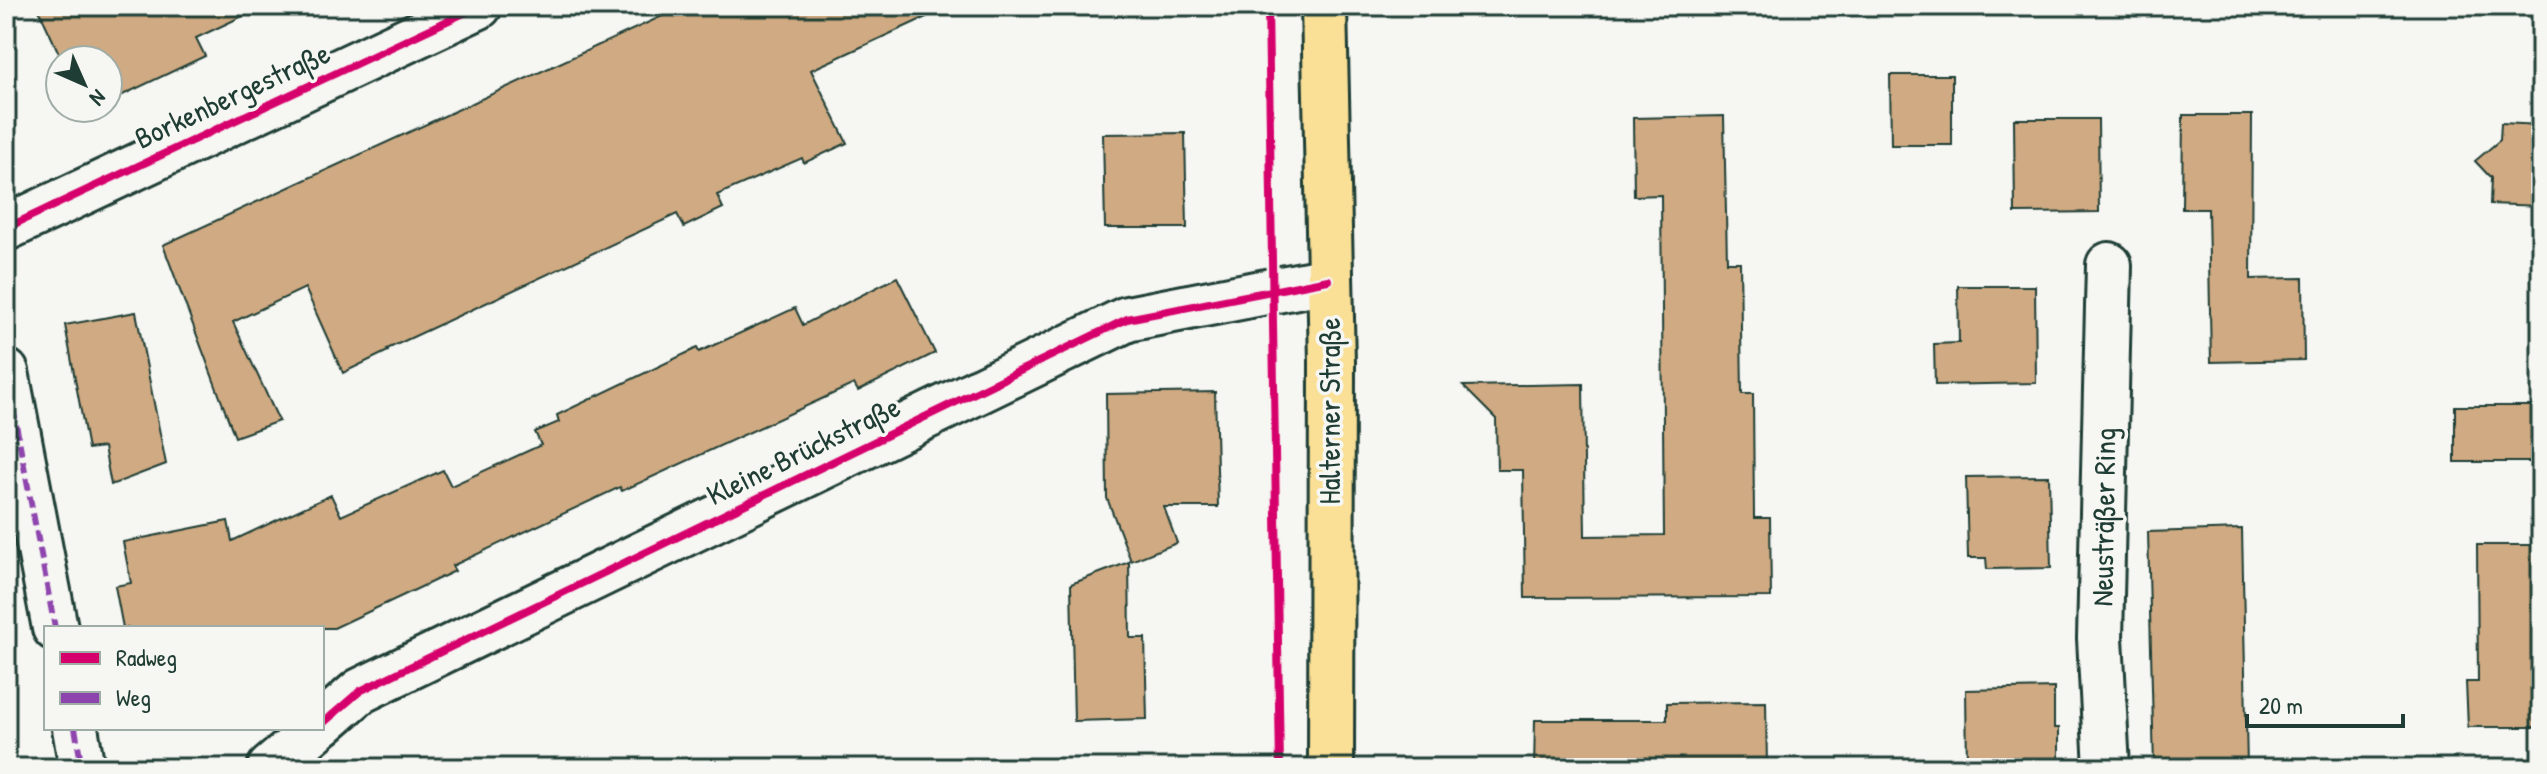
<svg xmlns="http://www.w3.org/2000/svg" width="2547" height="774" font-family="'Patrick Hand',sans-serif">
<style>
.building{fill:#d0aa82;stroke:#1f3d34;stroke-width:2}
.lines{fill:none;stroke-linecap:round;stroke-linejoin:round}
.minor-casing{stroke:#1f3d34;stroke-width:50}
.major-casing{stroke:#1f3d34;stroke-width:50}
.minor{stroke:#f6f6f2;stroke-width:44}
.major{stroke:#fadf96;stroke-width:44}
.quiet{stroke:#8e44ad;stroke-width:6;stroke-dasharray:12 6;stroke-linecap:butt}
.cycleway-casing{stroke:#f6f6f2;stroke-width:13}
.cycleway{stroke:#d6006c;stroke-width:8}
.labels{text-anchor:middle;dominant-baseline:central;stroke-width:7;stroke-linejoin:round;paint-order:stroke}
.street-label{font-size:30px;fill:#1f3d34;stroke:#f6f6f2}
</style>
<rect width="100%" height="100%" fill="#f6f6f2"/>
<filter id="ink" filterUnits="userSpaceOnUse"><feTurbulence type="fractalNoise" baseFrequency=".0125" numOctaves="2"/><feDisplacementMap in="SourceGraphic" scale="16" xChannelSelector="R" yChannelSelector="G"/><feConvolveMatrix kernelMatrix="1 2 1 2 8 2 1 2 1" color-interpolation-filters="sRGB"/></filter>
<g filter="url(#ink)">
<!-- building -->
<g class="building">
<polygon points="37,6 264,6 196,38 205,56 108,102 108,60 62,60"/>
<polygon points="684,6 950,6 811,70 847,143 804,163 802,158 717,195 723,208 684,227 677,214 387,349 388,351 343,373 305,288 233,322 279,421 235,437 163,245"/>
<polygon points="1890,75 1952,75 1952,145 1891,145"/>
<polygon points="2183,115 2252,115 2251,279 2303,278 2304,360 2211,362 2208,209 2182,209"/>
<polygon points="1724,116 1727,262 1740,262 1742,394 1753,394 1754,518 1770,518 1771,597 1525,598 1523,470 1497,470 1496,419 1463,386 1583,384 1585,536 1664,535 1661,195 1634,196 1633,118"/>
<polygon points="2014,119 2098,119 2099,212 2015,213"/>
<polygon points="2501,123 2541,125 2541,206 2490,204 2491,178 2475,161 2500,140"/>
<polygon points="1185,133 1187,228 1105,228 1103,134"/>
<polygon points="897,277 935,353 858,391 854,384 622,491 620,487 452,566 455,571 334,628 123,628 115,586 131,583 123,542 228,521 232,541 331,495 341,516 443,470 451,486 541,445 535,432 559,422 557,415 697,348 699,352 795,308 803,325"/>
<polygon points="1958,286 2035,286 2036,383 1935,385 1934,344 1959,343"/>
<polygon points="136,312 166,464 111,485 104,447 88,449 65,325"/>
<polygon points="1215,392 1218,507 1164,507 1177,543 1131,561 1107,498 1106,394"/>
<rect x="2455" y="406" width="86" height="56"/>
<polygon points="2049,476 2051,568 1987,569 1986,558 1968,558 1966,477"/>
<polygon points="2242,529 2247,768 2154,768 2148,532"/>
<polygon points="2477,545 2541,545 2541,727 2468,727 2466,682 2478,682"/>
<polygon points="1129,562 1130,638 1145,638 1147,719 1074,721 1071,584"/>
<polygon points="2054,688 2054,728 2059,728 2059,768 1967,768 1966,690"/>
<polygon points="1766,702 1767,768 1534,768 1535,720 1667,720 1667,703"/>
</g>
<g class="lines">
<defs>
<g id="minor">
<polyline points="6,228 479,6"/>
<polyline points="6,372 55,628"/>
<polyline points="322,724 360,691 1127,319 1328,280"/>
<polyline points="75,728 82,768"/>
<polyline points="270,768 317,728"/>
<polyline points="2107,768 2100,638 2109,265"/>
</g>
<polyline id="major" points="1324,6 1332,363 1331,768"/>
</defs>
<!-- minor casing -->
<use href="#minor" class="minor-casing"/>
<!-- major casing -->
<use href="#major" class="major-casing"/>
<!-- minor -->
<use href="#minor" class="minor"/>
<!-- major -->
<use href="#major" class="major"/>
<!-- quiet -->
<g class="quiet">
<polyline points="6,372 55,628"/>
<polyline points="75,728 82,768"/>
</g>
<defs>
<g id="cycleway">
<polyline points="1268,6 1280,768"/>
<polyline points="6,228 479,6"/>
<polyline points="322,724 360,691 1127,319 1328,280"/>
</g>
</defs>
<!-- cycleway casing -->
<use href="#cycleway" class="cycleway-casing"/>
<!-- cycleway -->
<use href="#cycleway" class="cycleway"/>
</g>
</g>
<g class="labels">
<!-- street labels -->
<g class="street-label">
<text transform="translate(232 95) rotate(-25)">Borkenbergestraße</text>
<text transform="translate(1329 411) rotate(-90)">Halterner Straße</text>
<text transform="translate(803 450) rotate(-26)">Kleine Brückstraße</text>
<text transform="translate(2103 517) rotate(-89)">Neusträßer Ring</text>
</g>
</g>
<!-- margin -->
<rect width="2547" height="774" fill="none" stroke="#f6f6f2" stroke-width="32"/>
<rect x="16" y="16" width="2515" height="742" fill="none" stroke="#1f3d34" stroke-width="3" filter="url(#ink)"/>
<!-- legend -->
<rect x="44" y="626" width="280" height="104" fill="#f6f6f2" stroke="#a0aca6" stroke-width="2"/>
<rect x="60" y="652" width="40" height="12" fill="#d6006c" stroke="#a0aca6" stroke-width="2"/>
<text x="116" y="666" font-size="24" fill="#1f3d34">Radweg</text>
<rect x="60" y="692" width="40" height="12" fill="#8e44ad" stroke="#a0aca6" stroke-width="2"/>
<text x="116" y="706" font-size="24" fill="#1f3d34">Weg</text>
<!-- north arrow -->
<g transform="translate(84 84) rotate(135)"><circle r="38" fill="#f6f6f2" stroke="#a0aca6" stroke-width="2"/>
<path d="M0-6L14 30L0 20L-14 30Z" fill="#1f3d34"/>
<text y="-12" font-size="22" font-weight="bold" text-anchor="middle" fill="#1f3d34">N</text>
</g>
<!-- scale -->
<path d="M2247 714v12h156v-12" fill="none" stroke="#1f3d34" stroke-width="4"/>
<text x="2259" y="714" font-size="24" fill="#1f3d34" stroke="#f6f6f2" stroke-width="6" paint-order="stroke">20 m</text>
</svg>
